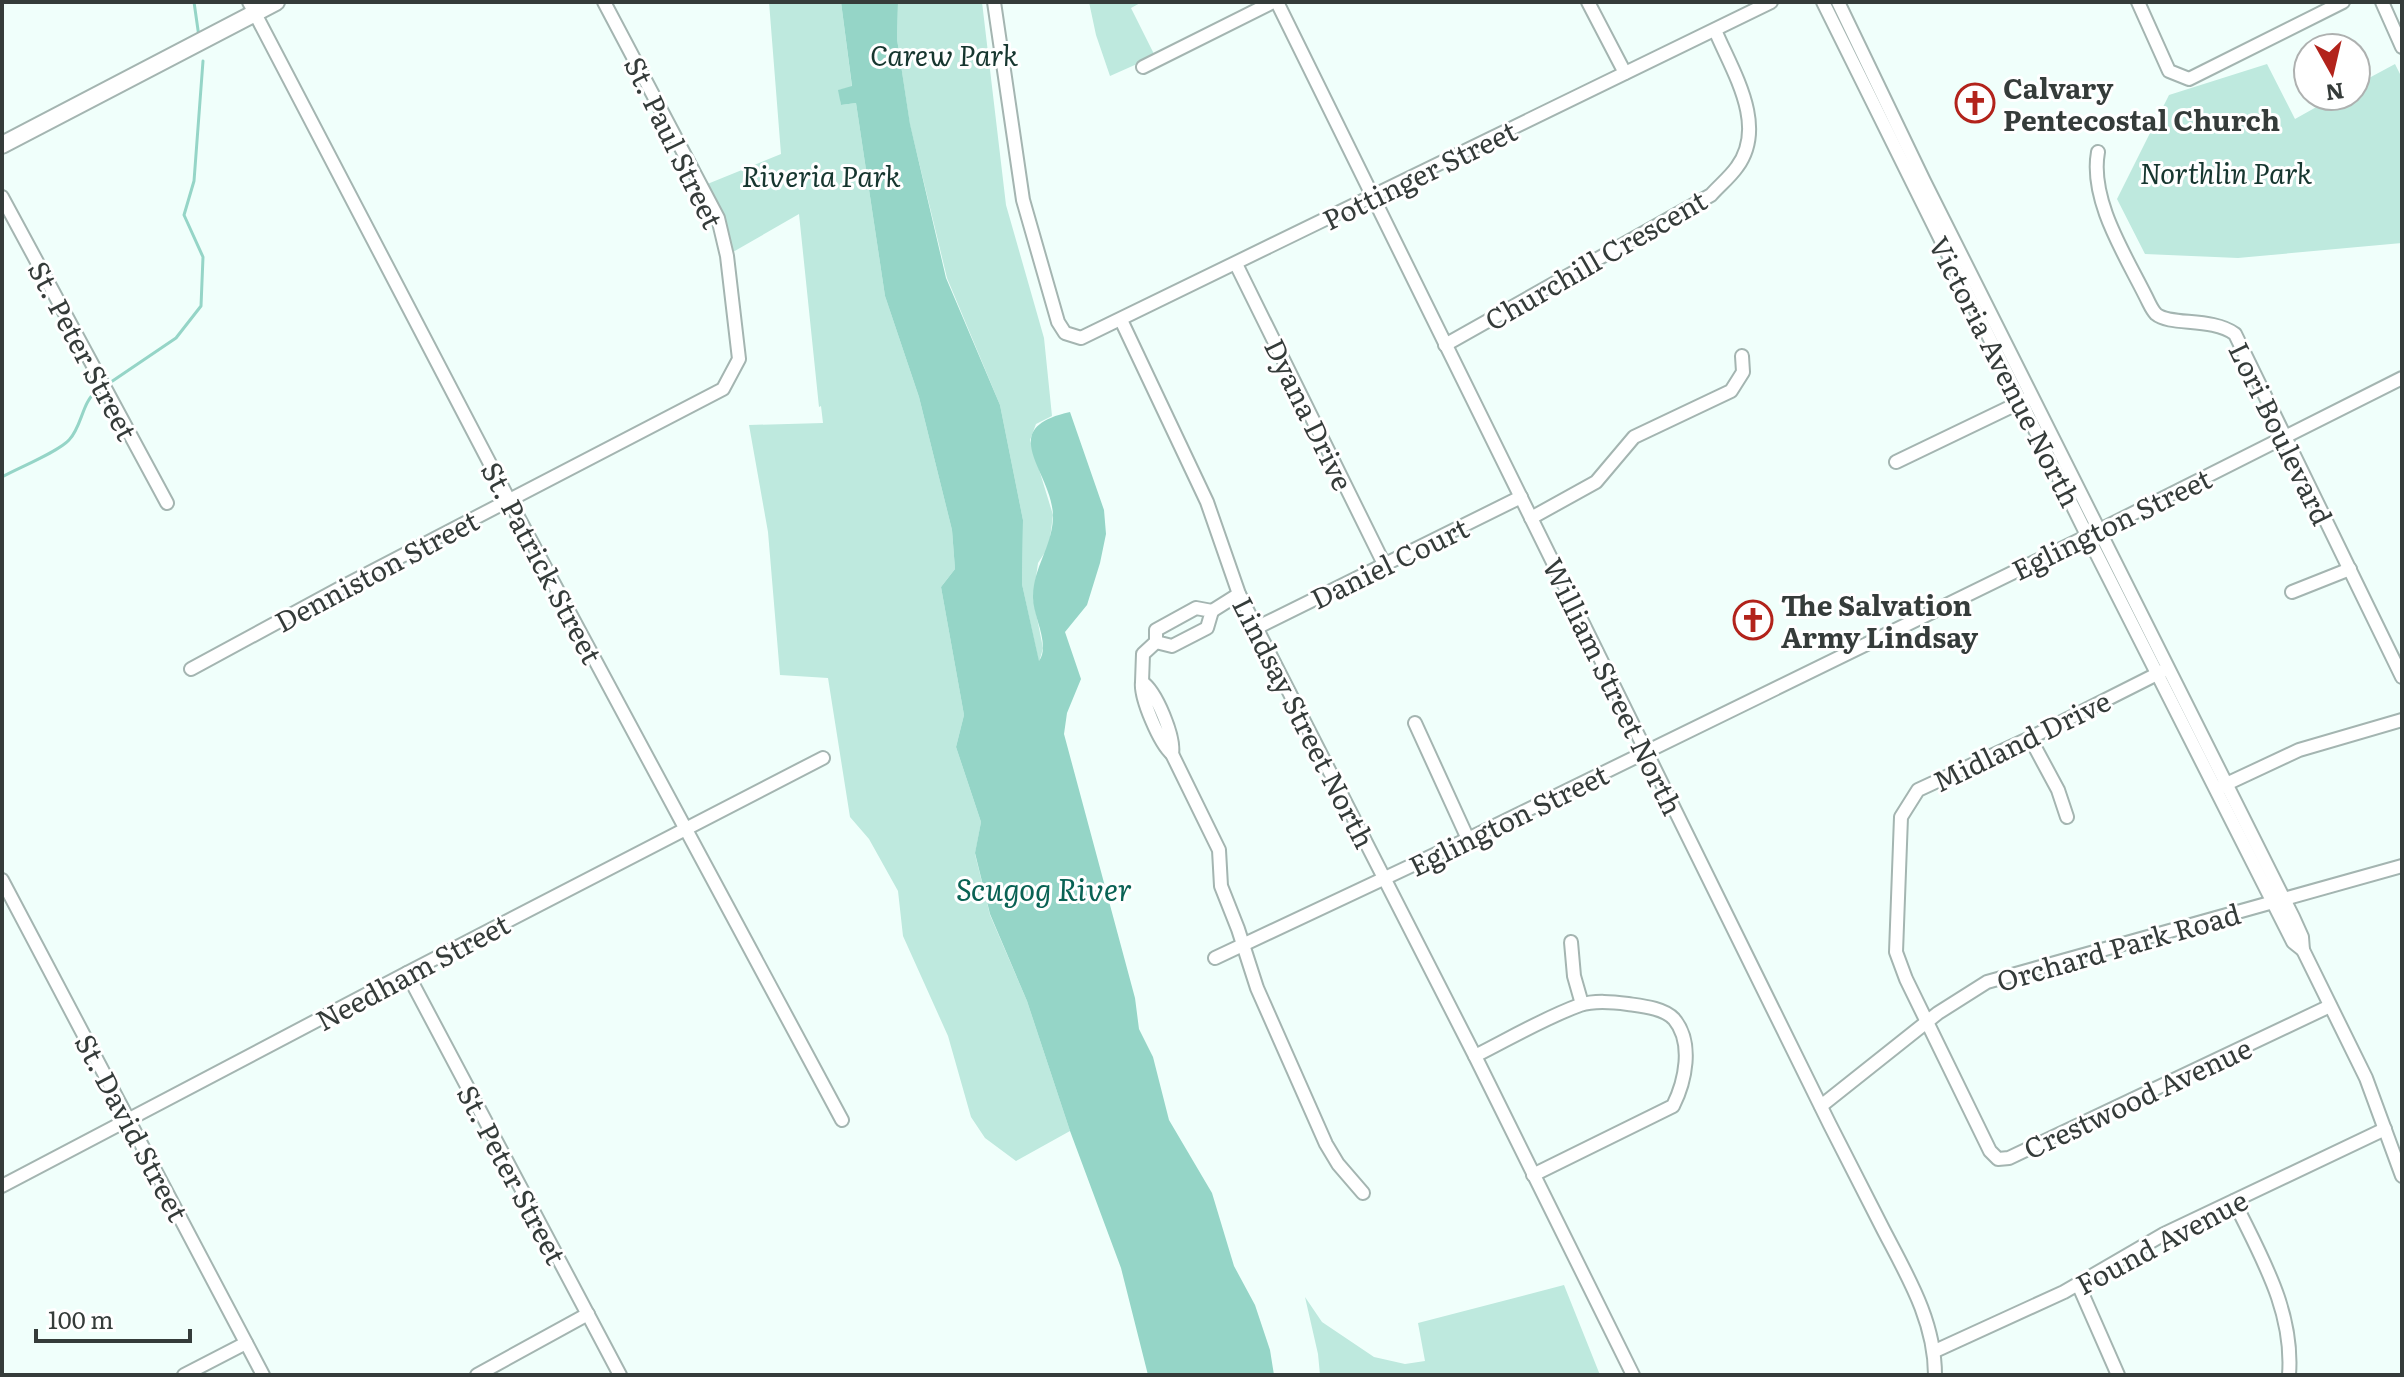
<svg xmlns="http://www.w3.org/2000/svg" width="2404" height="1377" font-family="Literata,serif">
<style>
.green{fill:#bee9de}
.water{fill:#95d5c7}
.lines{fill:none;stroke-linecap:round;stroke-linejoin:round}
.stream{stroke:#95d5c7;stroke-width:3}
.minor-casing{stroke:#a4b5b1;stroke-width:16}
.major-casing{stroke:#a4b5b1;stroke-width:20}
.minor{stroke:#fff;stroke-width:12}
.major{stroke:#fff;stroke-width:16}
.labels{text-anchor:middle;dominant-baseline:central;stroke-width:6;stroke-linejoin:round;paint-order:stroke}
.park-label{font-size:28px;font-style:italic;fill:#16362f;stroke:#fff}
.poi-label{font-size:28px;font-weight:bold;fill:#353c3a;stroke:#fff;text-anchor:start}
.street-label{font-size:28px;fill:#353c3a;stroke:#fff}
.water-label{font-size:30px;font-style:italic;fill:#096254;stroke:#fff}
</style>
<rect width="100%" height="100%" fill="#f0fffb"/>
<!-- green -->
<g class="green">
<polygon points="769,2 841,2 852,87 839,90 841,105 856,103 885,296 919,397 952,530 955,569 941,587 964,715 956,747 981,822 975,854 990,915 1027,1001 1070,1131 1016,1161 985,1138 971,1117 948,1036 903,936 898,891 869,839 850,817 828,678 780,675 768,532 749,425 823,423 821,406 819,407 799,214 726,256 700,187 781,154"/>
<polygon points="898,2 982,2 1006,205 1044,338 1052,416 1036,424 1030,440 1053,515 1049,546 1038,563 1033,598 1043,648 1039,663 1022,584 1023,520 1000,405 947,278 910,125 897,39"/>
<polygon points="1089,2 1142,2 1131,8 1155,56 1110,76 1096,35"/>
<polygon points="2267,64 2295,119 2336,96 2356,96 2356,85 2395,64 2402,78 2402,243 2238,258 2145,254 2117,199 2169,95"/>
<polygon points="1564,1285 1600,1375 1320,1375 1318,1354 1305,1297 1322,1322 1374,1357 1405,1364 1425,1361 1418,1323"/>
</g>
<!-- water -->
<path class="water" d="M841 2H898L897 39 910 124 946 278 1000 405 1023 520 1022 584 1039 661C1051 644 1032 615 1033 596 1034 566 1051 549 1053 519 1055 473 992 429 1070 412L1104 510 1106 534 1100 563 1087 605 1065 632 1081 679 1067 713 1064 734 1135 998 1139 1029 1153 1057 1169 1120 1212 1193 1234 1266 1255 1305 1270 1350 1274 1375H1148L1121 1268 1070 1131 1027 1001 990 914 975 853 981 822 956 747 964 715 941 587 955 569 952 530 919 397 885 296 856 103 841 105 838 90 852 86Z"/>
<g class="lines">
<!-- stream -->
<g class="stream">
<polyline points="194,2 199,37"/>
<polyline points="111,382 176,338 201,306 203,257 184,215 194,181 203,61"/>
<path d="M2 477C18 468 58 452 69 440 82 427 82 401 97 391"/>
</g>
<defs>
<g id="minor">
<polyline points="249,2 509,500 842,1120"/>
<polyline points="994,2 1023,200 1058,322 1065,333 1081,338 1771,2"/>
<path d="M1277 2 1830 1125C1848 1160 1866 1195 1884 1231 1908 1277 1935 1322 1935 1375"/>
<polyline points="1588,2 1625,73"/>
<polyline points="1823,2 2087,535 2293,942 2303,950"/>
<polyline points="1838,2 1924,181 2293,917 2302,937 2303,950 2366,1078 2402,1176"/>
<polyline points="2138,2 2169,71 2189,79 2343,2"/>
<polyline points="2382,2 2402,47"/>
<polyline points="1143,67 1273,2"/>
<path d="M2098 152C2089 202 2128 259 2149 303 2151 307 2153 311 2156 314 2170 326 2212 317 2235 334L2402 677"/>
<polyline points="2,197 167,503"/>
<polyline points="1236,264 1384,564"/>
<polyline points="1121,320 1207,502 1239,594 1475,1056 1633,1375"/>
<path d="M1445 345 1711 195C1719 186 1730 177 1737 167 1768 125 1732 71 1715 30"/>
<polyline points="1896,462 2027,399"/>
<polyline points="1531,518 1596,482 1634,437 1731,391 1743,372 1742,356"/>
<polyline points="2292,592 2350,569"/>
<polyline points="1212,611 1239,594"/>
<polyline points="1258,627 1521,497"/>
<polyline points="191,669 344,586 723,389 739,359 727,256 718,218 604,2"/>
<polyline points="2163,671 2030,738 1918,790 1901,817 1896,952 1906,979 1990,1151 1998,1159 2009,1158 2330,1006"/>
<path d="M1142 682C1140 698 1160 744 1172 754 1175 737 1156 691 1142 682L1143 654 1156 642 1172 646 1207 628 1212 611 1196 608 1156 630V642"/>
<polyline points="1415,723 1468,839"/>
<polyline points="2030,738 2058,790 2067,817"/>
<polyline points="1172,754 1219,850 1221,886 1238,929 1257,988 1326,1144 1338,1164 1363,1193"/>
<polyline points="2222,786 2299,750 2402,720"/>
<polyline points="2,880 263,1375"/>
<polyline points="1571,942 1574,976 1582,1004"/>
<polyline points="1215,958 1468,839 2100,530 2402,378"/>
<polyline points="407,973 620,1375"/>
<path d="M1475 1056C1509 1039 1544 1018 1580 1005 1595 1000 1613 1002 1628 1004 1642 1006 1664 1008 1674 1019 1694 1043 1685 1082 1673 1106L1533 1175"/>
<polyline points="1821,1106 1938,1013 1987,982 2402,866"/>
<polyline points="2,1186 407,973 823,758"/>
<path d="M2234 1201C2261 1257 2294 1311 2289 1375"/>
<polyline points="2078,1284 2118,1375"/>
<polyline points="1935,1351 2064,1292 2164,1234 2385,1129"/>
<polyline points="184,1375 246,1343"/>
<polyline points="477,1375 588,1314"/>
</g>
<polyline id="major" points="2,145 276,2"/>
</defs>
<!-- minor casing -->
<use href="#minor" class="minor-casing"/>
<!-- major casing -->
<use href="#major" class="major-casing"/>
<!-- minor -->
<use href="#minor" class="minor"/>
<!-- major -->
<use href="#major" class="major"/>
</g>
<!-- icons -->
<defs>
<symbol id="church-ring" viewBox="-11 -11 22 22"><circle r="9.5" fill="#fff" stroke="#b2231b" stroke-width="1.5"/><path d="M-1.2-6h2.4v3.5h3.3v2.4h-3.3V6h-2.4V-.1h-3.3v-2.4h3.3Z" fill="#b2231b"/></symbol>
</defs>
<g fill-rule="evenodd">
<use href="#church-ring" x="1953" y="81" width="44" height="44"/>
<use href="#church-ring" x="1731" y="598" width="44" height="44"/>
</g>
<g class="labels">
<!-- park labels -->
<g class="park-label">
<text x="944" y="54">Carew Park</text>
<text x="2226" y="172">Northlin Park</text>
<text x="821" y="175">Riveria Park</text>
</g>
<!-- poi labels -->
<g class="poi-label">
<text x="2003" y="87">Calvary<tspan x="2003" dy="32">Pentecostal Church</tspan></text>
<text x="1781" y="604">The Salvation<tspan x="1781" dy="32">Army Lindsay</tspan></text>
</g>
<!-- street labels -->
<g class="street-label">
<text transform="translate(675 142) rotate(64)">St. Paul Street</text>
<text transform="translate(1419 174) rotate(-26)">Pottinger Street</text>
<text transform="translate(1595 259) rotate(-30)">Churchill Crescent</text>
<text transform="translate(84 350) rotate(62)">St. Peter Street</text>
<text transform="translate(2006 371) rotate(63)">Victoria Avenue North</text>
<text transform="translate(1310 414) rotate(64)">Dyana Drive</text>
<text transform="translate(2282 433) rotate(64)">Lori Boulevard</text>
<text transform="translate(2111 523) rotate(-26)">Eglington Street</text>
<text transform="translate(543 562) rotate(62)">St. Patrick Street</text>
<text transform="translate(1389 562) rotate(-26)">Daniel Court</text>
<text transform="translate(376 570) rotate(-28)">Denniston Street</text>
<text transform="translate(1614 686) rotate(64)">William Street North</text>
<text transform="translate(1305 722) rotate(63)">Lindsay Street North</text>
<text transform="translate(2021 740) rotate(-26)">Midland Drive</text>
<text transform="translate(1508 819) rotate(-26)">Eglington Street</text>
<text transform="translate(2118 946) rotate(-16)">Orchard Park Road</text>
<text transform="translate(412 971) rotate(-28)">Needham Street</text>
<text transform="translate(2137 1097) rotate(-25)">Crestwood Avenue</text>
<text transform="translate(133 1127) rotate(62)">St. David Street</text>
<text transform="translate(513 1174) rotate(62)">St. Peter Street</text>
<text transform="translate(2161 1241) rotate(-28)">Found Avenue</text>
</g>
<!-- water labels -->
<g class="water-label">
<text x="1044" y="888">Scugog River</text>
</g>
</g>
<!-- border -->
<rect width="2404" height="1377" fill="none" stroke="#353c3a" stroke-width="8"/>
<!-- north arrow -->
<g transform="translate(2332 72) rotate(172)"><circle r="38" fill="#ffffff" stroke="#aeb1b0" stroke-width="2"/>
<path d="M0-6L14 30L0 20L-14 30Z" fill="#b2231b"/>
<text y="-12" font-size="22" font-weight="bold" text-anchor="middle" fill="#353c3a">N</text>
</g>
<!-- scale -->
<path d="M36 1329v12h154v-12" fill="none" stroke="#353c3a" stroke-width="4"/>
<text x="48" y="1329" font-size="24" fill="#353c3a" stroke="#ffffff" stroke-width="6" paint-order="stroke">100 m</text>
</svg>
